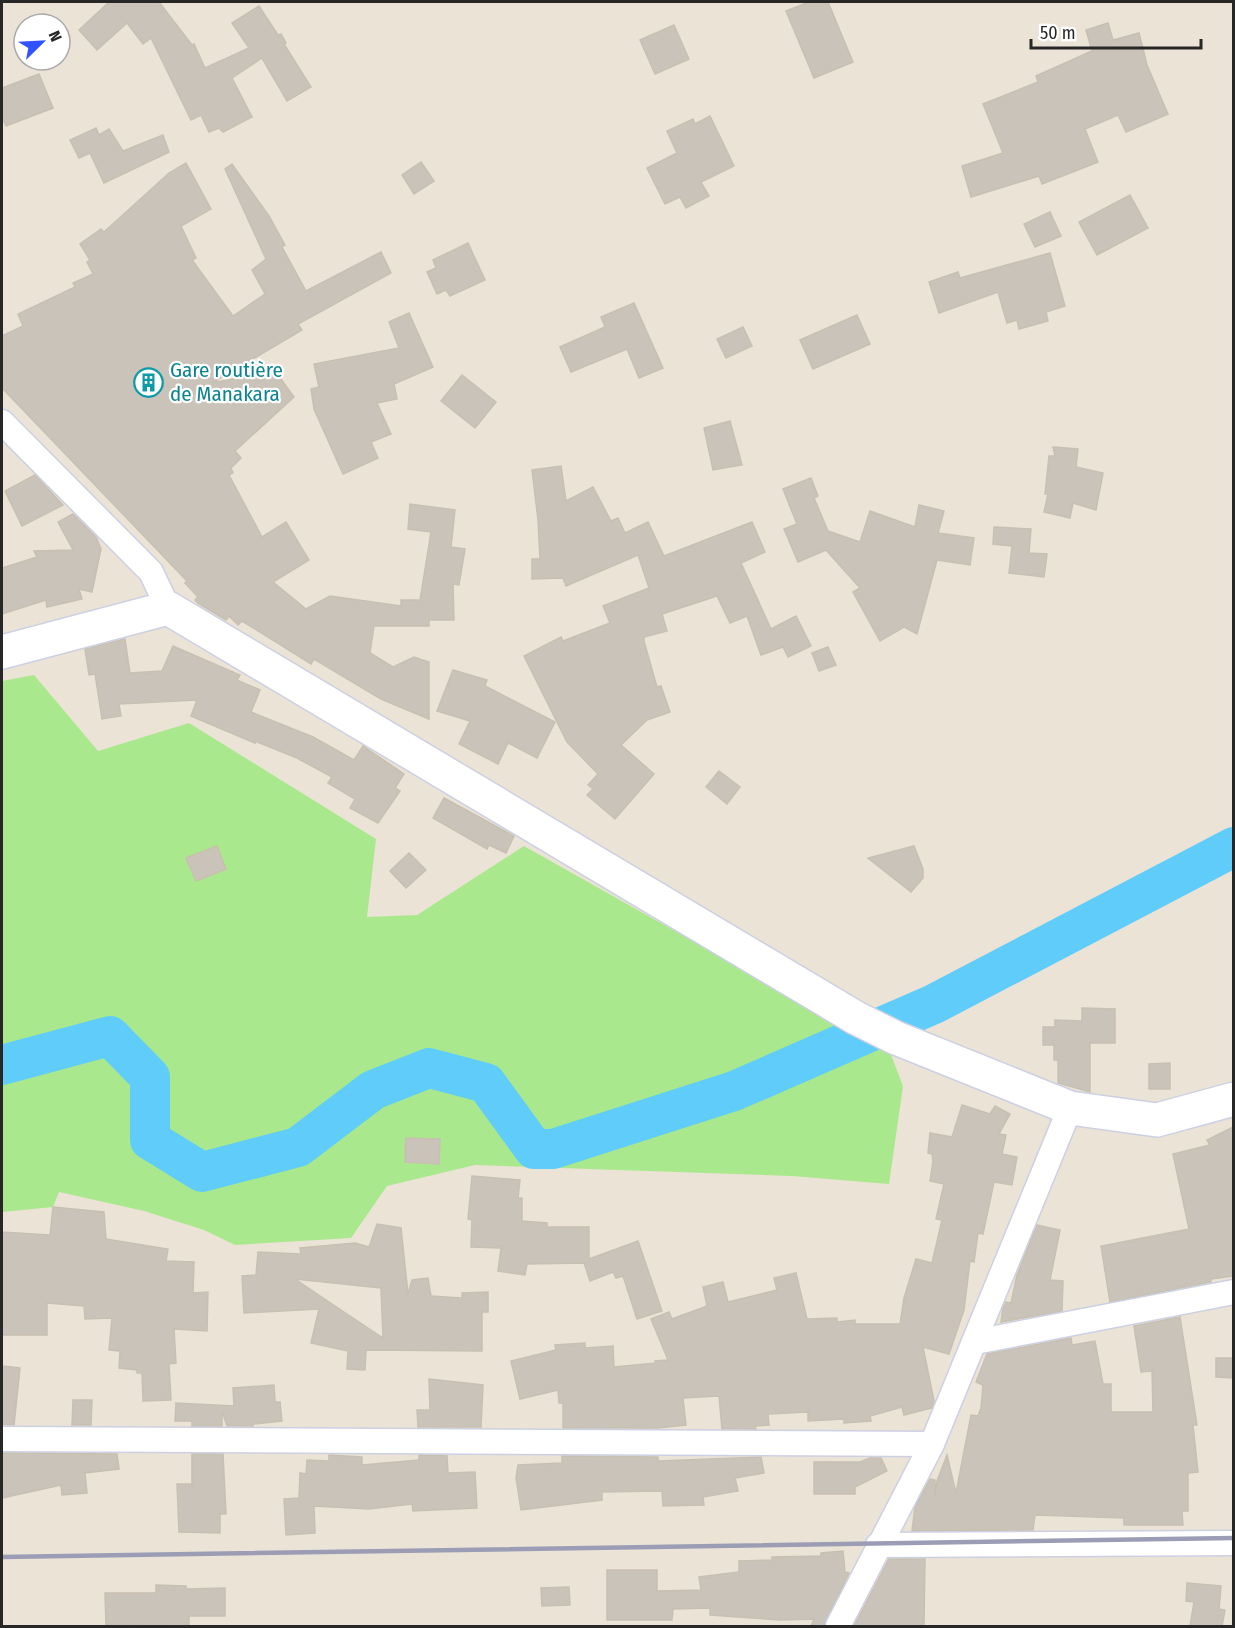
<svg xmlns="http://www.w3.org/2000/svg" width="1235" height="1628" font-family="'Fira Sans Condensed',sans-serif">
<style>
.green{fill:#aae88d}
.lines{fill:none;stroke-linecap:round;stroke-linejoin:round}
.river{stroke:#5fccf9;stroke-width:40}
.building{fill:#cac3ba;stroke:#c7c0b1;stroke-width:1.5;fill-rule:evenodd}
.minor-casing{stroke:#ccd0e3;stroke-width:27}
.secondary-casing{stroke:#ccd0e3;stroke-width:36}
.minor{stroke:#fff;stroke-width:24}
.secondary{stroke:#fff;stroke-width:33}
.rail{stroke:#9a9db4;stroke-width:4.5}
.labels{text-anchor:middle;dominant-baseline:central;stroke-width:4.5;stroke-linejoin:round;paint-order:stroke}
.culture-label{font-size:21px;fill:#0d838f;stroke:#fff;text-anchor:start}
</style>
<rect width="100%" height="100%" fill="#ece3d7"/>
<!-- green -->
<polygon class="green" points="34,675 98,751 189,723 376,839 367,917 417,915 524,846 890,1052 903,1086 889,1184 792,1176 475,1165 387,1186 351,1238 235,1245 204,1230 144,1211 59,1192 53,1207 2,1212 2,681"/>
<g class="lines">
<!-- river -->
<polyline class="river" points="2,1065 110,1036 150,1077 150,1140 202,1172 298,1147 373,1090 429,1068 486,1083 534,1149 553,1149 734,1091 934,1004 1234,847"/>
</g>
<!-- building -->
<g class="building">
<polygon points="109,2 159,2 192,45 194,44 205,68 249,48 232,23 259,6 278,35 281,34 286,43 284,44 311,87 287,101 262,58 232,78 252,117 223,132 219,128 209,132 201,115 191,120 151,38 143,44 127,23 97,50 79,30"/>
<polygon points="809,2 828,2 853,62 814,78 786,11"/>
<polygon points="1108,23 1113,40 1139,33 1147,65 1168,114 1126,132 1118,115 1085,129 1098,162 1042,184 1039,176 971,197 962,166 1003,153 983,104 1038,82 1036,76 1092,51 1086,30"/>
<polygon points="674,25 689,59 655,74 640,40"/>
<polygon points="39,74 53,108 6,126 2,116 2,88"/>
<polygon points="710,116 734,166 701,182 709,196 686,208 680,197 665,204 647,168 677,153 667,131 693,119 695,124"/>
<polygon points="96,128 99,135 109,129 123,151 163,135 169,152 104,183 90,153 79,158 70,140"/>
<polygon points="421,162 434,181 414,194 402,175"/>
<polygon points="186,163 211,209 181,226 196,258 192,260 233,316 265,294 252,270 266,259 225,169 232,164 269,216 285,245 282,247 306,291 381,252 391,273 298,324 302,330 212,383 275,371 294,397 235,451 241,458 231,468 233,473 229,475 262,537 286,522 309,560 273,582 306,609 330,596 401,606 401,600 420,600 431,532 408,529 410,504 455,510 451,547 465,549 459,585 453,584 454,620 429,620 429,626 374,626 370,653 393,667 414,657 429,662 429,719 381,699 314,659 311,664 242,621 238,625 229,616 226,620 199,604 195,600 198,597 185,583 187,581 2,388 2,336 23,326 18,314 75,287 73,283 93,274 87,262 90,260 80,244 101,229 104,232 169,173"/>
<polygon points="1130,195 1148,228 1097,255 1079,222"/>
<polygon points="1050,212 1061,236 1035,247 1024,224"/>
<polygon points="468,243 485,280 450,296 446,290 437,294 427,272 436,268 433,260"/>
<polygon points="1050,253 1065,306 1046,312 1048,321 1019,329 1017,320 1007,323 998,292 939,313 929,282 958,272 960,278"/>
<polygon points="634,303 663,368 639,378 627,349 571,372 560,347 605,327 601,317"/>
<polygon points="409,313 433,367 394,384 397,399 377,403 391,434 371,442 378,458 343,474 314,409 311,389 319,387 314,364 399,348 389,322"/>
<polygon points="857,315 870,344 813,369 800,340"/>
<polygon points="743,327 752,346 726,358 717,339"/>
<polygon points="462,375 496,402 475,428 441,401"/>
<polygon points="730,421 742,465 713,470 704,428"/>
<polygon points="1053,447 1078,449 1076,467 1103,473 1096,510 1073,503 1070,518 1044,512 1048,494 1045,494 1049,456 1055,456"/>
<polygon points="561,466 566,501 593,487 611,521 618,518 625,533 648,522 664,556 752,522 765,552 741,563 771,629 796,616 811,646 788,657 783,647 761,655 747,616 730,623 717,596 662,614 667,631 644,637 644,641 657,687 661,686 670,712 647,720 621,745 654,774 615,819 587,795 593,789 588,785 598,774 567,742 524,656 561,637 563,641 610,623 603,606 649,588 638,555 566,586 563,578 532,579 532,559 540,559 538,520 532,470"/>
<polygon points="35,475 63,505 22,526 5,491"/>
<polygon points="811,478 818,496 814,498 828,531 860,542 870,511 915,527 919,505 944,511 938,533 974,538 970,565 937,560 917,634 904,627 880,641 853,592 860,588 826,550 798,562 784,529 797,524 783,489"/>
<polygon points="73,514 96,537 101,549 92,592 79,589 82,599 47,607 46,600 2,614 2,568 37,557 34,551 73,550 58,522"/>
<polygon points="994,527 1031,529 1029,553 1047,554 1044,577 1009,573 1012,546 993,544"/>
<polygon points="125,639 130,673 162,671 173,646 240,675 237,680 260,690 251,712 313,737 354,760 363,746 404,774 395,788 400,791 378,823 350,808 355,799 328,783 332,777 297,758 255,741 255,743 191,716 197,700 119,704 121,716 102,719 95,674 89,675 85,649"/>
<polygon points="828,647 836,665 819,671 812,653"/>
<polygon points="453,670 487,680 485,686 555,722 537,758 508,743 498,764 459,744 470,721 437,711"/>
<polygon points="719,771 740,787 727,804 706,787"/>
<polygon points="444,798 514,836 506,853 489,845 487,849 433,818"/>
<polygon points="217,846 226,869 196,881 186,858"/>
<polygon points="914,846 923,869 923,878 911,892 868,858"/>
<polygon points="409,853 426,870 406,888 390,871"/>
<polygon points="1082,1008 1115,1009 1115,1043 1090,1043 1090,1092 1058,1083 1058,1060 1054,1060 1054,1045 1043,1045 1043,1027 1055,1027 1055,1020 1082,1021"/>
<polygon points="1170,1063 1170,1089 1149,1089 1149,1064"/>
<polygon points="962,1105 990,1114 995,1106 1010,1114 999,1134 1006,1135 1002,1154 1017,1157 1012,1185 994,1182 983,1234 978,1233 974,1262 970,1261 964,1310 949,1354 923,1347 934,1401 932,1408 904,1415 902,1407 870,1416 871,1421 844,1423 844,1419 808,1421 808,1412 768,1414 769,1425 755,1426 756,1429 722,1429 719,1396 683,1398 686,1425 658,1428 563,1428 563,1403 559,1403 558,1390 520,1399 511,1361 556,1350 555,1345 585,1343 585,1348 613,1346 614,1367 656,1363 655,1361 668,1360 651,1319 669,1312 672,1319 707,1306 703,1287 723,1282 728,1302 777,1290 774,1278 796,1273 807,1319 837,1318 837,1322 855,1320 855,1324 900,1324 904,1298 916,1259 932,1263 942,1220 936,1219 944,1184 930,1181 933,1161 932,1154 928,1153 930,1133 952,1137"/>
<polygon points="1233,1127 1233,1276 1211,1279 1211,1282 1110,1302 1101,1246 1189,1229 1173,1154 1210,1145 1207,1140"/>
<polygon points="406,1138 440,1139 439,1164 405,1162"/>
<polygon points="472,1176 520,1180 518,1198 522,1198 522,1221 547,1223 547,1227 589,1227 589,1259 638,1241 662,1311 637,1319 623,1276 616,1278 613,1272 590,1281 584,1263 527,1264 525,1275 498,1271 501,1248 471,1247 472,1220 468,1219"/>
<polygon points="53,1207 104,1212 106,1239 168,1249 166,1261 194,1262 193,1293 208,1292 207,1331 174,1329 176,1363 169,1364 171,1400 143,1401 142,1373 137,1373 137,1370 119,1368 120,1351 109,1350 112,1318 85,1319 84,1306 47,1303 47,1335 2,1335 2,1232 50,1235"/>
<path d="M377 1224 401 1228 408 1294 412 1280 428 1278 431 1296 462 1298V1293L488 1292V1312H482V1351L366 1350 365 1370 347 1369 348 1351 311 1343 319 1309 244 1313 242 1276 256 1275 258 1252 301 1254 300 1248 355 1243 369 1247ZM295 1279 381 1288 383 1338 338 1308Z"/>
<polygon points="1037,1225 1060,1230 1050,1280 1063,1281 1062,1311 1001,1322 1003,1308 1006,1302 1011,1303 1017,1275"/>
<polygon points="1180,1317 1197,1425 1193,1425 1198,1472 1188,1473 1188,1511 1182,1511 1183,1525 1124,1525 1124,1518 1035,1515 1033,1530 912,1531 915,1507 930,1479 935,1480 935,1496 937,1481 947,1455 956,1493 971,1415 978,1416 981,1408 983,1385 976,1382 987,1354 1071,1338 1072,1345 1095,1341 1103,1384 1111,1384 1111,1412 1153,1412 1152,1371 1141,1372 1134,1326"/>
<polygon points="1216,1358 1233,1358 1233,1378 1216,1377"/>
<polygon points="2,1366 20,1368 14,1425 2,1424"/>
<polygon points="429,1379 483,1385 481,1427 418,1427 417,1410 430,1410"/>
<polygon points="274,1385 275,1402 280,1402 282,1421 253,1424 253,1426 227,1426 222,1411 222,1426 192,1426 192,1421 175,1421 176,1403 234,1406 233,1388"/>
<polygon points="73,1400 92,1400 91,1425 72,1425"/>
<polygon points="2,1453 117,1454 119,1469 85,1473 87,1493 62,1495 61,1485 2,1498"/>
<polygon points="192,1454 223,1454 226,1514 220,1514 220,1533 179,1532 177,1484 192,1484"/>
<polygon points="329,1455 362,1457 362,1465 419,1460 419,1455 447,1456 448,1473 475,1472 477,1508 413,1511 412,1504 369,1509 314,1506 315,1533 286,1535 284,1499 299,1498 300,1473 306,1474 307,1460 329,1461"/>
<polygon points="562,1456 658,1457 658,1461 761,1457 764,1473 735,1478 738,1491 703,1497 704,1505 663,1506 662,1491 602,1492 602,1500 521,1510 516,1478 518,1465 562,1463"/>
<polygon points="870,1458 881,1458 887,1471 855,1487 855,1494 814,1494 814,1462 860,1462"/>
<polygon points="843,1551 845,1572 849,1573 824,1626 811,1626 814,1619 780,1620 710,1615 710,1608 673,1609 672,1620 607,1620 607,1570 657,1570 657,1591 701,1590 699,1577 739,1572 739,1561 772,1560 772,1557 821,1556 821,1553"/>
<polygon points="889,1559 925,1559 924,1626 854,1626"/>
<polygon points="1187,1583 1221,1586 1219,1609 1225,1610 1222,1626 1190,1626 1194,1602 1186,1601"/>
<polygon points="156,1585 186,1586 186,1589 225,1588 225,1616 189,1616 189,1626 106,1625 105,1593 156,1593"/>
<polygon points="569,1587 570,1605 542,1606 541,1588"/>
</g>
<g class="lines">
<defs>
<g id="minor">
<polyline points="2,422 151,572 168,608"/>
<polyline points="975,1342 1234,1292"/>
<polyline points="2,1439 932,1444"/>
<polyline points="878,1545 1234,1543"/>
<polyline points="838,1626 932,1444 1070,1108"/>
</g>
<polyline id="secondary" points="2,652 168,608 856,1018 896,1038 1070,1108 1157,1120 1234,1099"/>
</defs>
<!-- minor casing -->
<use href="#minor" class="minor-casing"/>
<!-- secondary casing -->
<use href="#secondary" class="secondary-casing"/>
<!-- minor -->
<use href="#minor" class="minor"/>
<!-- secondary -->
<use href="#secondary" class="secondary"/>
<!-- rail -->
<polyline class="rail" points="2,1557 1234,1538"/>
</g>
<!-- icons -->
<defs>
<symbol id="building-ring" viewBox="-11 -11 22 22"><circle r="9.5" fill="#fff" stroke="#0f9aa8" stroke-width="1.5"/><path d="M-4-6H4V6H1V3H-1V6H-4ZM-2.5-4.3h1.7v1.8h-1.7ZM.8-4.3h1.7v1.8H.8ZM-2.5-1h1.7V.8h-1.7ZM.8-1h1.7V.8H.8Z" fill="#0f9aa8"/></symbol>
</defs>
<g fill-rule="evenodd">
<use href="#building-ring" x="132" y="366" width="33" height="33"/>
</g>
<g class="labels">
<!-- culture labels -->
<g class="culture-label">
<text x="170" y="370">Gare routière<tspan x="170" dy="24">de Manakara</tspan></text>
</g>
</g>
<!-- border -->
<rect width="1235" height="1628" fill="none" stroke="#272727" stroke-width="6"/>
<!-- north arrow -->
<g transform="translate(42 42) rotate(66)"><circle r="28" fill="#ffffff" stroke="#a9a9a9" stroke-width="1.5"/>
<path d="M0-4.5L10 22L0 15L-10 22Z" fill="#3152ff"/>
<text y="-9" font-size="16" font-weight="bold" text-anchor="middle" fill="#272727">N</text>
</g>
<!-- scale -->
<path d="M1031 39v9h170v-9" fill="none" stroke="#272727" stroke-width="3"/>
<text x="1040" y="39" font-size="18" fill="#272727" stroke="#ffffff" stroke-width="4.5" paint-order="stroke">50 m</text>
</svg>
